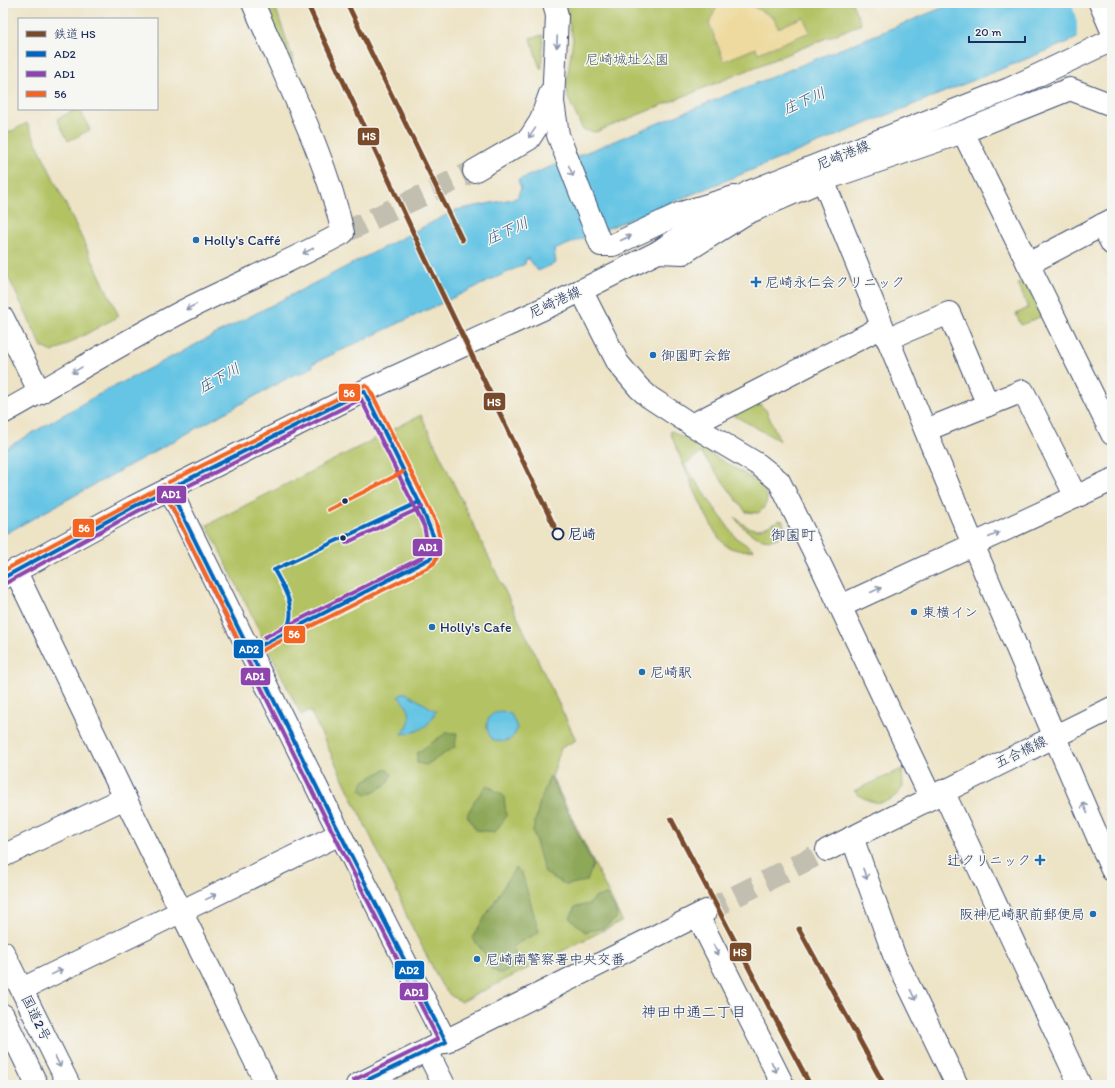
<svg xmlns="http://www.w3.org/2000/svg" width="1115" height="1088" font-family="Itim,'Klee One',sans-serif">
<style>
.green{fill:#b3c264;stroke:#677861}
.forest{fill:#8ea85a;stroke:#546c5c}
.sand{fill:#eeda9e;stroke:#84847e}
.water{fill:#66c5e4;stroke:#407aa1}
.pier{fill:#ede3c5}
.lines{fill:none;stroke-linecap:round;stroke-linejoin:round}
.minor-tunnel{stroke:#c3bfb0;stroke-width:22;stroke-dasharray:22 11;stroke-linecap:butt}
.minor-casing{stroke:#3a4a6d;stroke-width:24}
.major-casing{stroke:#3a4a6d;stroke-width:24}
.highway-casing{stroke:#3a4a6d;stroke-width:24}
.minor{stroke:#fff;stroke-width:22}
.major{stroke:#fff;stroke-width:22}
.highway{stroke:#fff;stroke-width:22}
.bus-1-casing{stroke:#f6f6f2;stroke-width:7}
.bus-2-casing{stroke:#f6f6f2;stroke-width:7}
.bus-3-casing{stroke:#f6f6f2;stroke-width:7}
.bus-1{stroke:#0065bd;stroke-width:4}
.bus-2{stroke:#8e44ad;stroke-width:4}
.bus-3{stroke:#f26522;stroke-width:4}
.rail-1-casing{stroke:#f6f6f2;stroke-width:8}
.rail-1{stroke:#7a4b2a;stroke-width:5}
.oneway{stroke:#8d97ae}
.poi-dot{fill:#1f6fb2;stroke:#f6f6f2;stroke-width:1.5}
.bus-dot{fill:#1b2f5e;stroke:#f6f6f2;stroke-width:1.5}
.stop-dot{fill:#f6f6f2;stroke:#1b2f5e;stroke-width:2}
.labels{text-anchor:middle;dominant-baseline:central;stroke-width:3;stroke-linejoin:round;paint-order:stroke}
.park-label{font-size:14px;fill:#495b60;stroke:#f6f6f2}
.street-label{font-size:14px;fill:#1b2f5e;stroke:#f6f6f2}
.poi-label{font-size:14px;fill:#1b2f5e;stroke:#f6f6f2;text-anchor:start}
.stop-label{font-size:14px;font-weight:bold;fill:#1b2f5e;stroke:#f6f6f2;text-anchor:start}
.water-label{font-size:15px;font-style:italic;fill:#2e5480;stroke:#f6f6f2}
.neighbourhood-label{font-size:15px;fill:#1b2f5e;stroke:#f6f6f2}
.line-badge{stroke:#f6f6f2;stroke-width:1.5}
.badge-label{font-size:11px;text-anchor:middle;font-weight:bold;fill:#fff}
</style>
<rect width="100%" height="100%" fill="#f6f6f2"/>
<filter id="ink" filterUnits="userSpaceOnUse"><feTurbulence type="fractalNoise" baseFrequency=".025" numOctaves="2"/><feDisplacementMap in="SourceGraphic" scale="8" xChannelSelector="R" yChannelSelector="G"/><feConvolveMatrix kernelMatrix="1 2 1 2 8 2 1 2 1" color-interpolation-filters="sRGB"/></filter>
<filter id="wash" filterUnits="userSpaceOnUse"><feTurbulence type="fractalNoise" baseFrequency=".012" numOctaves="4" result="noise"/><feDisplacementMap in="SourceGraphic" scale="16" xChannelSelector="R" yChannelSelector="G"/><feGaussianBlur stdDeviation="0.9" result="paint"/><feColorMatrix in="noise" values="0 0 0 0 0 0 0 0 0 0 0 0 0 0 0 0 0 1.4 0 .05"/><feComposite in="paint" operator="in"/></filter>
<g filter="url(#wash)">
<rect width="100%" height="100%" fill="#ede3c5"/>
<!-- green -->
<g class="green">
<polygon points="257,3 274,3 294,62 287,65"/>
<polygon points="564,3 852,3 861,24 596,132 583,130 568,98 566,88 573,39"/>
<polygon points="543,35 542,68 540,68 530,38"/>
<polygon points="76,109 80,109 90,130 68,141 57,119"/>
<polygon points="27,123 119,316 53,352 42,347 3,266 3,124 8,133"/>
<polygon points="1025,280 1042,316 1021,325 1016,314 1028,308 1018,284"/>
<polygon points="754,405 761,405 766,410 780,441 733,415"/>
<polygon points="421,415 576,740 561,748 552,777 622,921 461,1002 450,995 442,986 407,917 399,896 310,710 301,715 207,525"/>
<path d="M672 431 763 485C769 496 769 505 758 513L746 512 701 453 684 465 736 538 754 550C743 551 733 551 724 544 716 536 711 524 706 515 693 488 681 460 670 432Z"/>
<path d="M735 517C752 534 761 531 779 520L783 521 785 532C770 550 744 533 735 517Z"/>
<path d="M902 769 903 787C889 808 871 806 854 791Z"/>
</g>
<!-- forest -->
<g class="forest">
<polygon points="446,733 457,733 455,747 426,765 417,763 417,753"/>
<polygon points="386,769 392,774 387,784 367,795 360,790 364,781"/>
<polygon points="550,776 593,865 587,881 566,885 545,873 533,831 540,801"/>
<polygon points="487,785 504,796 506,817 495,832 476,830 467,815 475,800"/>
<polygon points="515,868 522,873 539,932 513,946 518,965 501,974 491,969 485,954 472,938"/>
<polygon points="607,895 617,913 616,919 603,928 585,932 570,918 575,907 589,904 595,897"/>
</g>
<!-- sand -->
<polygon class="sand" points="719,3 746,3 773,17 778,28 803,17 810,32 758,53 756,48 724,61 709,23"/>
<!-- water -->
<g class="water">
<polygon points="954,3 1112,3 1112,17 1073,40 554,250 556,263 538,271 529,259 526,259 525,264 312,364 313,367 298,375 297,373 3,535 3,450 94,397 456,210 517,198 521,188 518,180"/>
<path d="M403 693H406L436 711C430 726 419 733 402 734 414 721 411 707 398 697Z"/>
<path d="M501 711 511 714 517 727C515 740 504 745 492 739 483 728 486 713 501 711Z"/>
</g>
<!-- pier -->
<polygon class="pier" points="1072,3 1112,3 1112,19 1077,40 1077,23"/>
</g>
<g filter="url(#ink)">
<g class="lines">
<!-- minor-tunnel -->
<g class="minor-tunnel">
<polyline points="343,233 474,171"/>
<polyline points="706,911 827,850"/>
</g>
<defs>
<g id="minor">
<polyline points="554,3 557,16 553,102 558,135 601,245 613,245 681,213 734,197"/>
<polyline points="1100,3 1112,31"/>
<polyline points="963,132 1112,434"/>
<polyline points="474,171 529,139 540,122 550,94"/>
<path d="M823 180C916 411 1013 641 1112 870"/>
<polyline points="1102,225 1112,244"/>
<polyline points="658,252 683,253 745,214 823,180 963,132 1070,89 1112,105"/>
<polyline points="1028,264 1112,220"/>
<polyline points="581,290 618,363 639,388 649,397 692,425 759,465 779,481 822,568 931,798"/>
<polyline points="3,318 40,393"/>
<polyline points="887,339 949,313 988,405"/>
<path d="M3 413C66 378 128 339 193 306 243 281 294 260 343 233 325 153 285 78 253 3"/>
<polyline points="692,425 882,327"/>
<polyline points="926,430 1023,391 1076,497"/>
<polyline points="169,488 329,812 446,1042"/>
<polyline points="15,570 125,798 267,1085"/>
<polyline points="841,606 1112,480"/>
<polyline points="943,791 1080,1085"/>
<polyline points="852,837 894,955 957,1085"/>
<polyline points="827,850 1112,708"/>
<polyline points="3,856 125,798"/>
<polyline points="698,916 783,1085"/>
<polyline points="22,989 340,834"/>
<polyline points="427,1051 444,1085"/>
<polyline points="357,1085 706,911"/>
</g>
<polyline id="major" points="3,578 133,507 364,391 558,302 658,252 725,206 749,192 1009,89 1112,40"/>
<g id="highway">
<polyline points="3,952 69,1085"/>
<polyline points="3,1015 37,1085"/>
</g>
</defs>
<!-- minor casing -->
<use href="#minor" class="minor-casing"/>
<!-- major casing -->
<use href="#major" class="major-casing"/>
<!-- highway casing -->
<use href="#highway" class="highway-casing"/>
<!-- minor -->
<use href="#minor" class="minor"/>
<!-- major -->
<use href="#major" class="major"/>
<!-- highway -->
<use href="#highway" class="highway"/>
<defs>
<g id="bus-1">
<polyline points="169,488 329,812 446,1042 357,1085"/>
<polyline points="3,578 133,507 364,391 419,502 432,533 435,541 431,558 250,651"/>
<path d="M285 633C298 610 286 591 274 570L419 502"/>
</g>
<g id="bus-2">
<polyline points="164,491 324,815 438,1039 354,1080"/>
<polyline points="346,543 422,507"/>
<polyline points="6,583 136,512 361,399 424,526 428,546 426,553 421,558 265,637"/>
</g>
<g id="bus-3">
<polyline points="167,497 245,654 249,657 427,568 434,563 440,551 440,539 436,522 369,388 365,385 169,482"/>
<polyline points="328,510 403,472"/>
<polyline points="3,571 164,485"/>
</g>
</defs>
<!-- bus-1 casing -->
<use href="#bus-1" class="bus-1-casing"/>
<!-- bus-2 casing -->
<use href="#bus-2" class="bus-2-casing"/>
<!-- bus-3 casing -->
<use href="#bus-3" class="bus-3-casing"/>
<!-- bus-1 -->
<use href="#bus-1" class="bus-1"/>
<!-- bus-2 -->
<use href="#bus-2" class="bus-2"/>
<!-- bus-3 -->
<use href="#bus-3" class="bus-3"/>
<defs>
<g id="rail-1">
<polyline points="307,3 426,260 558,534"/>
<polyline points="347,3 462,240"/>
<polyline points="671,819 810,1085"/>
<polyline points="799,929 884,1085"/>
</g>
</defs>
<!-- rail-1 casing -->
<use href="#rail-1" class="rail-1-casing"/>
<!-- rail-1 -->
<use href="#rail-1" class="rail-1"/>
</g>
<!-- one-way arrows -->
<defs><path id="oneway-shaft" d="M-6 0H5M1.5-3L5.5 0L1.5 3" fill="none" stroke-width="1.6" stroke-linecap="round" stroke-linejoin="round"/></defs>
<g class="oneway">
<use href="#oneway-shaft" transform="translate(557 42) rotate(92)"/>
<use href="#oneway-shaft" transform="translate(532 133) rotate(125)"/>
<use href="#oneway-shaft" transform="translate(571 171) rotate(68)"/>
<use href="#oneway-shaft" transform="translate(626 238) rotate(-24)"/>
<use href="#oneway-shaft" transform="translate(308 251) rotate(153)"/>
<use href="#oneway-shaft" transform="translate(191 307) rotate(153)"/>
<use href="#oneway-shaft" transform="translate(77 370) rotate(149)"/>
<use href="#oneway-shaft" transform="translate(994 535) rotate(-25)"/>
<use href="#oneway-shaft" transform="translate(876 590) rotate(-25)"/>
<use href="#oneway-shaft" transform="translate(1085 808) rotate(-114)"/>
<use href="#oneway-shaft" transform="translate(865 874) rotate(70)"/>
<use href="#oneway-shaft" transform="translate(211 897) rotate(-26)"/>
<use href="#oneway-shaft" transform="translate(716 950) rotate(64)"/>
<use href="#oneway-shaft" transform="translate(57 972) rotate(-26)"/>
<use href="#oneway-shaft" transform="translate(913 995) rotate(64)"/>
<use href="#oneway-shaft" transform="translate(58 1062) rotate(64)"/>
<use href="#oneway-shaft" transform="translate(774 1067) rotate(64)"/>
</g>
</g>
<!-- markers -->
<g class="poi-dot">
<circle cx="196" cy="240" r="4"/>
<path d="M754 276h4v4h4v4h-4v4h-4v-4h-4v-4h4z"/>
<circle cx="653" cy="355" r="4"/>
<circle cx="914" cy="612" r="4"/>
<circle cx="432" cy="627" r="4"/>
<circle cx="642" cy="672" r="4"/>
<path d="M1038 854h4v4h4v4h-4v4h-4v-4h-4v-4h4z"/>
<circle cx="1093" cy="914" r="4"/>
<circle cx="477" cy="959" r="4"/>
</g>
<g class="bus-dot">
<circle cx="345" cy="501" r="3.5"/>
<circle cx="343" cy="538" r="3.5"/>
</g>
<circle class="stop-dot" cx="558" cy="534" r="5.5"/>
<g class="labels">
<!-- park labels -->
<g class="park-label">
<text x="627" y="59">尼崎城址公園</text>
</g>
<!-- street labels -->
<g class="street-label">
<text transform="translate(843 155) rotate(-22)">尼崎港線</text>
<text transform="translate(555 302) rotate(-25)">尼崎港線</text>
<text transform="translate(1021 752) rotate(-26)">五合橋線</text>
<text transform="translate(36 1018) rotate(64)">国道2号</text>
</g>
<!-- poi labels -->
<g class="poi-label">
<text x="204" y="240">Holly's Caffé</text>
<text x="765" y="282">尼崎永仁会クリニック</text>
<text x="661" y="355">御園町会館</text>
<text x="922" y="612">東横イン</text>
<text x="440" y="627">Holly's Cafe</text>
<text x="650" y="672">尼崎駅</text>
<text x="1031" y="860" text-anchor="end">辻クリニック</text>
<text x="1085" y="914" text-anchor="end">阪神尼崎駅前郵便局</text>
<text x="485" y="959">尼崎南警察署中央交番</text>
</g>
<!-- stop labels -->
<g class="stop-label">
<text x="568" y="534">尼崎</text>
</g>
<!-- water labels -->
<g class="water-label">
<text transform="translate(804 101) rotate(-24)">庄下川</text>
<text transform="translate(507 231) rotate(-24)">庄下川</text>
<text transform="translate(219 378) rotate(-29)">庄下川</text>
</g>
<!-- neighbourhood labels -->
<g class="neighbourhood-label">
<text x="793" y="535">御園町</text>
<text x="694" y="1012">神田中通二丁目</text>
</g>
</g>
<g class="line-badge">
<rect x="357" y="127" width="23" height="19" rx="4" fill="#7a4b2a"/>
<rect x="338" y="383" width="23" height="19" rx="4" fill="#f26522"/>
<rect x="483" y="392" width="23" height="19" rx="4" fill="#7a4b2a"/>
<rect x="156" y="485" width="31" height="19" rx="4" fill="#8e44ad"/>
<rect x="72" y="518" width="23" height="20" rx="4" fill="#f26522"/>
<rect x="412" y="538" width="31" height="19" rx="4" fill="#8e44ad"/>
<rect x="283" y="625" width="23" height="19" rx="4" fill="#f26522"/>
<rect x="233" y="639" width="31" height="20" rx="4" fill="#0065bd"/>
<rect x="240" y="667" width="31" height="19" rx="4" fill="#8e44ad"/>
<rect x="729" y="942" width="23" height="20" rx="4" fill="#7a4b2a"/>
<rect x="394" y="960" width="31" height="20" rx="4" fill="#0065bd"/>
<rect x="399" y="982" width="30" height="19" rx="4" fill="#8e44ad"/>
</g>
<g class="badge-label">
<text x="369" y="140">HS</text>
<text x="349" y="397">56</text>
<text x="494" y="406">HS</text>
<text x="171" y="498">AD1</text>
<text x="84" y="532">56</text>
<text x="428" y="551">AD1</text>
<text x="294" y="638">56</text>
<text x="249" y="653">AD2</text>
<text x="255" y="680">AD1</text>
<text x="740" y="956">HS</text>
<text x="409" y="974">AD2</text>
<text x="414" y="996">AD1</text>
</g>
<!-- margin -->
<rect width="1115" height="1088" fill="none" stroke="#f6f6f2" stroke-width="16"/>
<!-- legend -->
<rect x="18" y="18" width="140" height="92" fill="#f6f6f2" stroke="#9ea6b7"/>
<rect x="26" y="31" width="20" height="6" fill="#7a4b2a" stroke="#9ea6b7"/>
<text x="54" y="38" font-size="12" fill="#1b2f5e">鉄道 HS</text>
<rect x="26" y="51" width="20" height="6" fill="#0065bd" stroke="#9ea6b7"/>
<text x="54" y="58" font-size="12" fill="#1b2f5e">AD2</text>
<rect x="26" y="71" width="20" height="6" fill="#8e44ad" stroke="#9ea6b7"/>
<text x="54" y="78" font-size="12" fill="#1b2f5e">AD1</text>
<rect x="26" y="91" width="20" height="6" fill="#f26522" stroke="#9ea6b7"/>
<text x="54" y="98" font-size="12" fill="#1b2f5e">56</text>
<!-- scale -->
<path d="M969 36v6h56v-6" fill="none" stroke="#1b2f5e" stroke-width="2"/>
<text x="975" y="36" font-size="12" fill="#1b2f5e" stroke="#f6f6f2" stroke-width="3" paint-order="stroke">20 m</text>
</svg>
